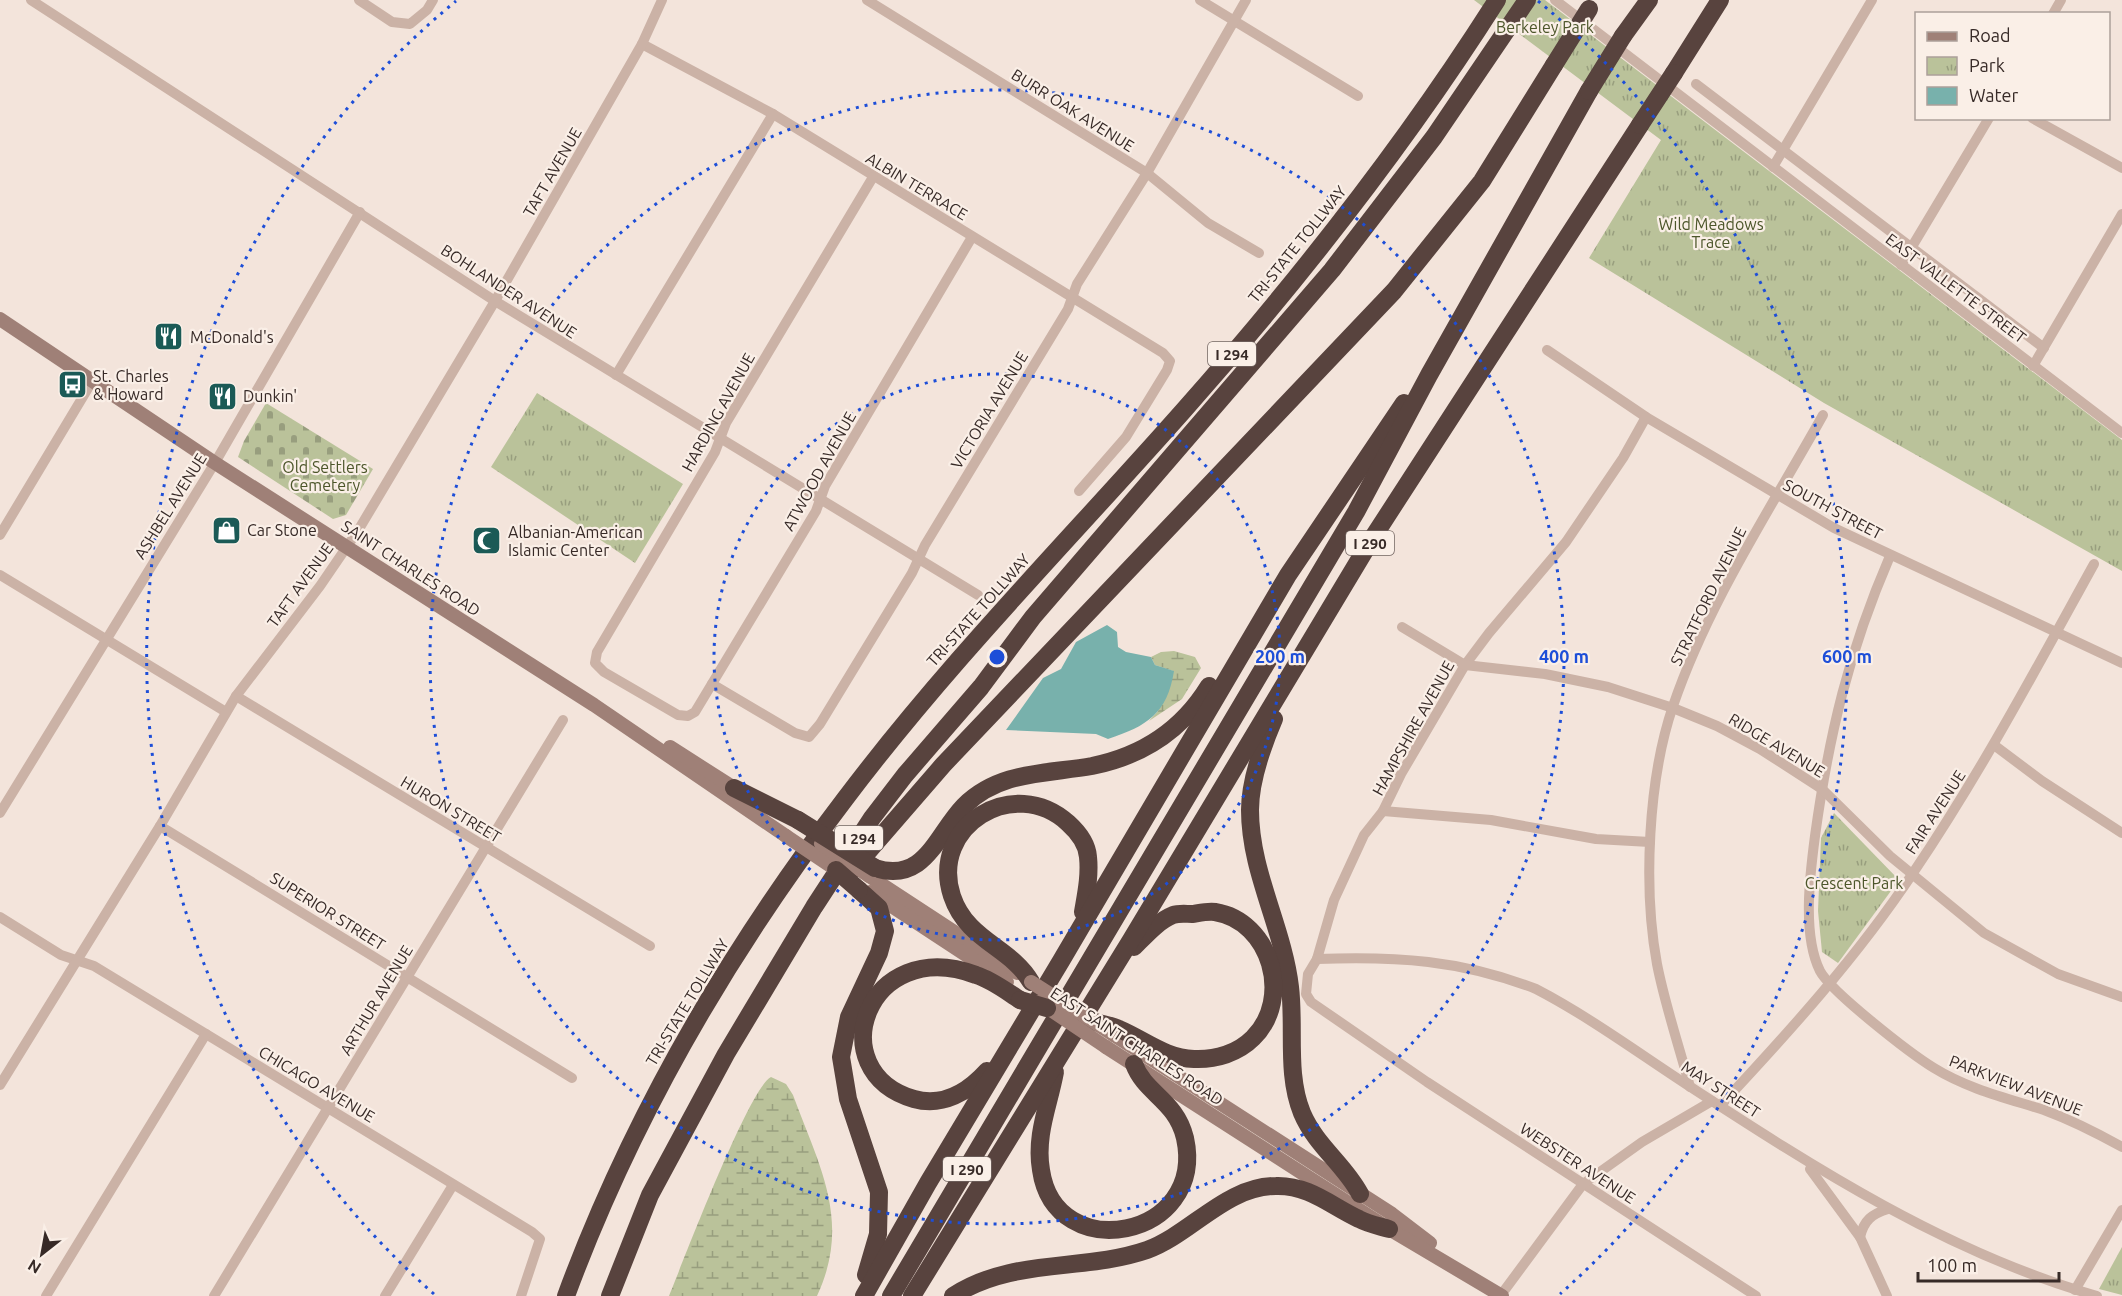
<svg xmlns="http://www.w3.org/2000/svg" width="2122" height="1296" font-family="Ubuntu,sans-serif">
<style>
.wetland{fill:url(#wetland-marsh)}
.cemetery{fill:url(#cemetery-stones)}
.park{fill:url(#park-tufts)}
.water{fill:#78b1ac}
.lines{fill:none;stroke-linecap:round;stroke-linejoin:round}
.minor{stroke:#cbb2a6;stroke-width:10}
.secondary{stroke:#9f8077;stroke-width:14}
.motorway{stroke:#58433e;stroke-width:18}
.secondary-bridge{stroke:#9f8077;stroke-width:14}
.motorway-bridge{stroke:#58433e;stroke-width:18}
.ring{fill:none;stroke:#1d4ed8;stroke-width:3;stroke-dasharray:3 6}
.labels{text-anchor:middle;dominant-baseline:central;stroke-width:4.5;stroke-linejoin:round;paint-order:stroke}
.shield{fill:#faefe7;stroke:#726561;stroke-width:1.5}
.shield-label{font-size:15px;font-weight:bold;fill:#372a27}
.park-label{font-size:16px;fill:#4c562a;stroke:#faefe7}
.street-label{font-size:16px;fill:#372a27;stroke:#faefe7}
.poi-label{font-size:16px;fill:#372a27;stroke:#faefe7;text-anchor:start}
.centre{fill:#1d4ed8;stroke:#faefe7;stroke-width:3}
.ring-label{font-size:18px;text-anchor:middle;font-weight:bold;fill:#1d4ed8;stroke:#faefe7;stroke-width:4.5;stroke-linejoin:round;paint-order:stroke}
</style>
<defs>
<pattern id="wetland-marsh" width="20" height="14" patternUnits="userSpaceOnUse" patternTransform="scale(1.5)"><rect width="20" height="14" fill="#bac29a"/><path d="M1 5h8M5 5V1M11 12h8M15 12V8" fill="none" stroke="#989e7e"/></pattern>
<pattern id="cemetery-stones" width="16" height="16" patternUnits="userSpaceOnUse" patternTransform="scale(1.5)"><rect width="16" height="16" fill="#bac29a"/><path d="M2 7V4a2 2 0 0 1 4 0v3zM10 15v-3a2 2 0 0 1 4 0v3z" fill="#989e7e"/></pattern>
<pattern id="park-tufts" width="24" height="20" patternUnits="userSpaceOnUse" patternTransform="scale(1.5)"><rect width="24" height="20" fill="#bac29a"/><path d="M3 7l-1-3M5 7V3M7 7l1-3M15 17l-1-3M17 17v-4M19 17l1-3" fill="none" stroke="#989e7e"/></pattern>
</defs>
<rect width="100%" height="100%" fill="#f3e4db"/>
<!-- wetland -->
<g class="wetland">
<polygon points="1174,651 1195,657 1201,668 1182,699 1149,721 1158,711 1173,671 1155,665 1151,657 1161,652"/>
<path d="M771 1077 786 1084 793 1095C819 1166 852 1221 817 1296H669C683 1262 749 1088 771 1077Z"/>
</g>
<!-- cemetery -->
<polygon class="cemetery" points="266,403 373,469 346,515 333,519 238,457 244,441"/>
<!-- park -->
<g class="park">
<polygon points="1474,0 1545,0 2122,440 2122,571 1824,403 1589,258 1661,140"/>
<polygon points="537,393 683,484 635,563 491,467"/>
<polygon points="1834,813 1899,880 1838,963 1822,952 1818,911 1821,838"/>
<polygon points="2122,1247 2122,1295 2099,1289"/>
</g>
<!-- water -->
<path class="water" d="M1107 625 1117 632 1118 647 1126 652 1151 657 1155 665 1174 671C1167 714 1147 726 1108 739L1096 734 1006 730 1043 678 1061 669 1076 642Z"/>
<g class="lines">
<!-- minor -->
<g class="minor">
<polyline points="31,0 495,301 978,595"/>
<polyline points="359,0 392,22 410,24 427,10 433,0"/>
<polyline points="867,0 1147,173 1208,223 1259,253"/>
<polyline points="1200,0 1358,96"/>
<polyline points="1555,0 2122,433"/>
<polyline points="2053,14 2061,0"/>
<polyline points="642,44 773,114 1163,353 1170,361 1167,370 1126,437 1079,491"/>
<polyline points="1696,84 2044,348"/>
<polyline points="2032,118 2122,168"/>
<polyline points="1773,167 1872,0"/>
<polyline points="873,177 726,423 715,452 597,652 595,663 604,672 678,715 688,716 695,712 816,511 825,486 972,237"/>
<polyline points="1901,265 1989,118"/>
<polyline points="1547,350 1646,417 1834,528 2122,663"/>
<polyline points="2033,366 2122,214"/>
<polyline points="616,375 773,114"/>
<polyline points="1646,417 1623,458 1566,542 1489,633 1465,665 1401,774 1383,811 1364,835 1334,900 1317,959 1308,974 1306,994 1311,1002 1427,1082 1756,1296"/>
<polyline points="0,535 93,380"/>
<path d="M1890 556C1849 651 1829 734 1815 836 1810 874 1802 935 1820 971 1831 992 1911 1054 1934 1068 1968 1089 2006 1098 2044 1110 2071 1120 2097 1133 2122 1147"/>
<polyline points="0,575 226,712"/>
<polyline points="1402,627 1465,665 1545,674 1608,687 1673,708 1717,726 1760,749 1822,789 1890,856 1984,933 2058,974 2122,997"/>
<polyline points="712,684 795,733 809,737 820,724 912,573 925,545 1068,309 1077,284 1147,173 1246,0"/>
<polyline points="236,696 650,946"/>
<polyline points="1994,745 2042,781 2122,833"/>
<polyline points="1383,811 1491,820 1596,839 1650,842"/>
<polyline points="0,813 216,461 360,212"/>
<polyline points="160,826 572,1078"/>
<polyline points="0,917 61,955 94,966 532,1232 540,1239 521,1296"/>
<path d="M1317 959C1397 956 1461 960 1536 989 1588 1016 1637 1052 1686 1084 1815 1168 1947 1253 2097 1296"/>
<polyline points="0,1085 160,826 236,696 320,586 359,529 495,301 642,44 662,0"/>
<path d="M1690 1087C1679 1046 1665 1005 1657 964 1643 888 1648 779 1673 706 1708 603 1770 510 1823 415"/>
<path d="M1720 1106C1789 1032 1857 957 1913 873 1980 774 2036 669 2094 564"/>
<polyline points="1810,1169 1860,1237 1887,1296"/>
<path d="M1860 1237C1864 1220 1872 1214 1888 1209"/>
<polyline points="2075,1290 2122,1210"/>
<polyline points="1501,1295 1583,1184 1642,1142 1712,1101"/>
<polyline points="46,1296 206,1034"/>
<polyline points="214,1296 563,720"/>
<polyline points="385,1296 453,1185"/>
</g>
<!-- secondary -->
<g class="secondary">
<polyline points="0,319 215,463 594,705 786,836"/>
<polyline points="670,747 742,793"/>
<polyline points="869,876 1017,973"/>
<polyline points="870,892 1007,982"/>
<polyline points="1114,1035 1392,1214 1430,1243"/>
<polyline points="1106,1047 1389,1229 1502,1296"/>
</g>
<!-- motorway -->
<g class="motorway">
<polyline points="1623,36 1649,0"/>
<polyline points="1674,73 1720,0"/>
<path d="M1274 719C1262 747 1250 780 1250 810 1250 872 1283 927 1290 987 1295 1029 1286 1074 1302 1113 1316 1146 1345 1165 1360 1194"/>
<polyline points="734,788 798,820"/>
<path d="M875 868C925 884 936 835 964 806 999 771 1046 774 1092 766 1142 756 1182 730 1209 686"/>
<polyline points="852,870 943,765 1394,291 1482,181 1554,65"/>
<polyline points="859,890 879,908 885,931 879,953 849,1017 841,1057 848,1099 879,1192 878,1234 866,1275"/>
<path d="M1031 982C1011 947 967 941 952 896 929 826 1014 774 1068 823 1078 832 1087 843 1088 857 1090 876 1086 894 1083 912"/>
<path d="M1092 1021C1101 1024 1111 1025 1119 1029 1145 1040 1165 1058 1194 1059 1216 1060 1238 1053 1253 1038 1293 999 1271 921 1215 912 1208 911 1199 913 1192 914 1186 914 1179 913 1173 915 1158 921 1145 936 1134 947"/>
<path d="M987 1071C968 1092 943 1107 914 1099 819 1071 867 934 976 975 992 980 1006 991 1020 1000"/>
<path d="M1055 1072C1049 1105 1035 1135 1041 1170 1055 1267 1207 1239 1185 1138 1176 1100 1145 1094 1134 1064"/>
<path d="M566 1296C632 1117 729 951 845 799 949 661 1070 539 1184 410 1298 281 1405 145 1497 0"/>
<polyline points="610,1296 650,1195 726,1054 814,907 872,818 905,775 981,687 1033,617 1332,270 1434,137 1527,0"/>
<polyline points="864,1296 928,1183 1061,961 1288,575 1404,403"/>
<polyline points="891,1296 1356,512 1429,375 1589,91"/>
<polyline points="912,1296 1131,940 1370,542 1640,125"/>
<path d="M953 1296C1013 1257 1083 1272 1147 1250 1191 1234 1226 1186 1276 1186 1309 1185 1331 1206 1359 1219 1368 1224 1379 1226 1389 1229"/>
</g>
<!-- secondary-bridge -->
<g class="secondary-bridge">
<polyline points="786,836 844,875"/>
<polyline points="821,844 869,876"/>
<polyline points="1031,982 1114,1035"/>
<polyline points="1039,1002 1106,1047"/>
</g>
<!-- motorway-bridge -->
<g class="motorway-bridge">
<polyline points="1554,65 1589,9"/>
<polyline points="1589,91 1623,36"/>
<polyline points="1640,125 1674,73"/>
<polyline points="798,820 875,868"/>
<polyline points="836,870 859,890"/>
<polyline points="1020,1000 1047,1008"/>
</g>
</g>
<!-- distance rings -->
<g class="ring">
<circle cx="997" cy="657" r="283"/>
<circle cx="997" cy="657" r="567"/>
<path d="M434 1294A850 850 0 0 1 456 1M1538 1A850 850 0 0 1 1560 1294"/>
</g>
<!-- icons -->
<defs>
<symbol id="restaurant-square" viewBox="-11 -11 22 22"><rect x="-9" y="-9" width="18" height="18" rx="4" fill="#1b5a56" stroke="#faefe7"/><path d="M-5-6h1v4h1v-4h1v4h1v-4h1v5L-1.5 .5V6h-2V.5L-5-1ZM5-6V6H3V1.5H1.5Q1.5-4 5-6Z" fill="#fff"/></symbol>
<symbol id="bus-square" viewBox="-11 -11 22 22"><rect x="-9" y="-9" width="18" height="18" rx="4" fill="#1b5a56" stroke="#faefe7"/><path d="M-5-6H5V4H4V6H2V4H-2V6H-4V4H-5ZM-3.5-4V0h7V-4ZM-3.5 1.2v1.5H-2V1.2ZM2 1.2v1.5H3.5V1.2Z" fill="#fff"/></symbol>
<symbol id="shop-square" viewBox="-11 -11 22 22"><rect x="-9" y="-9" width="18" height="18" rx="4" fill="#1b5a56" stroke="#faefe7"/><path d="M-5-2.5h2.3a2.7 3.5 0 0 1 5.4 0H5L5.5 6h-11ZM-1.5-2.5h3a1.5 2.3 0 0 0-3 0Z" fill="#fff"/></symbol>
<symbol id="mosque-square" viewBox="-11 -11 22 22"><rect x="-9" y="-9" width="18" height="18" rx="4" fill="#1b5a56" stroke="#faefe7"/><path d="M3.5-4.9A6 6 0 1 0 3.5 4.9A5 5 0 1 1 3.5-4.9Z" fill="#fff"/></symbol>
</defs>
<g fill-rule="evenodd">
<use href="#restaurant-square" x="152" y="320" width="33" height="33"/>
<use href="#bus-square" x="56" y="368" width="33" height="33"/>
<use href="#restaurant-square" x="206" y="380" width="33" height="33"/>
<use href="#shop-square" x="210" y="514" width="33" height="33"/>
<use href="#mosque-square" x="470" y="524" width="33" height="33"/>
</g>
<g class="labels">
<!-- shield labels -->
<g class="shield">
<rect x="1208" y="342" width="48" height="24" rx="4.5"/>
<rect x="1346" y="531" width="48" height="24" rx="4.5"/>
<rect x="835" y="826" width="48" height="24" rx="4.5"/>
<rect x="943" y="1157" width="48" height="24" rx="4.5"/>
</g>
<g class="shield-label">
<text x="1232" y="354">I 294</text>
<text x="1370" y="543">I 290</text>
<text x="859" y="838">I 294</text>
<text x="967" y="1169">I 290</text>
</g>
<!-- park labels -->
<g class="park-label">
<text x="1545" y="27">Berkeley Park</text>
<text x="1711" y="224">Wild Meadows<tspan x="1711" dy="18">Trace</tspan></text>
<text x="325" y="467">Old Settlers<tspan x="325" dy="18">Cemetery</tspan></text>
<text x="1854" y="883">Crescent Park</text>
</g>
<!-- street labels -->
<g class="street-label">
<text transform="translate(1073 110) rotate(32)">BURR OAK AVENUE</text>
<text transform="translate(552 172) rotate(-60)">TAFT AVENUE</text>
<text transform="translate(917 186) rotate(31)">ALBIN TERRACE</text>
<text transform="translate(1297 244) rotate(-51)">TRI-STATE TOLLWAY</text>
<text transform="translate(1956 288) rotate(37)">EAST VALLETTE STREET</text>
<text transform="translate(509 291) rotate(33)">BOHLANDER AVENUE</text>
<text transform="translate(989 410) rotate(-59)">VICTORIA AVENUE</text>
<text transform="translate(718 412) rotate(-61)">HARDING AVENUE</text>
<text transform="translate(819 471) rotate(-61)">ATWOOD AVENUE</text>
<text transform="translate(170 506) rotate(-58)">ASHBEL AVENUE</text>
<text transform="translate(1833 509) rotate(28)">SOUTH STREET</text>
<text transform="translate(411 568) rotate(33)">SAINT CHARLES ROAD</text>
<text transform="translate(300 585) rotate(-54)">TAFT AVENUE</text>
<text transform="translate(1708 596) rotate(-64)">STRATFORD AVENUE</text>
<text transform="translate(978 610) rotate(-48)">TRI-STATE TOLLWAY</text>
<text transform="translate(1413 728) rotate(-61)">HAMPSHIRE AVENUE</text>
<text transform="translate(1777 745) rotate(31)">RIDGE AVENUE</text>
<text transform="translate(451 809) rotate(31)">HURON STREET</text>
<text transform="translate(1935 812) rotate(-57)">FAIR AVENUE</text>
<text transform="translate(328 911) rotate(32)">SUPERIOR STREET</text>
<text transform="translate(376 1000) rotate(-59)">ARTHUR AVENUE</text>
<text transform="translate(687 1002) rotate(-59)">TRI-STATE TOLLWAY</text>
<text transform="translate(1137 1046) rotate(33)">EAST SAINT CHARLES ROAD</text>
<text transform="translate(317 1084) rotate(31)">CHICAGO AVENUE</text>
<text transform="translate(2016 1085) rotate(21)">PARKVIEW AVENUE</text>
<text transform="translate(1721 1089) rotate(33)">MAY STREET</text>
<text transform="translate(1578 1163) rotate(33)">WEBSTER AVENUE</text>
</g>
<!-- poi labels -->
<g class="poi-label">
<text x="190" y="337">McDonald's</text>
<text x="93" y="376">St. Charles<tspan x="93" dy="18">&amp; Howard</tspan></text>
<text x="243" y="396">Dunkin'</text>
<text x="247" y="530">Car Stone</text>
<text x="508" y="532">Albanian-American<tspan x="508" dy="18">Islamic Center</tspan></text>
</g>
</g>
<circle cx="997" cy="657" r="9" class="centre"/>
<g class="ring-label">
<text x="1280" y="663">200 m</text>
<text x="1564" y="663">400 m</text>
<text x="1847" y="663">600 m</text>
</g>
<!-- legend -->
<rect x="1915" y="12" width="195" height="108" fill="#faefe7" stroke="#aca09a" stroke-width="1.5"/>
<rect x="1927" y="32" width="30" height="9" fill="#9f8077" stroke="#aca09a" stroke-width="1.5"/>
<text x="1969" y="42" font-size="18" fill="#372a27">Road</text>
<rect x="1927" y="57" width="30" height="18" fill="url(#park-tufts)" stroke="#aca09a" stroke-width="1.5"/>
<text x="1969" y="72" font-size="18" fill="#372a27">Park</text>
<rect x="1927" y="87" width="30" height="18" fill="#78b1ac" stroke="#aca09a" stroke-width="1.5"/>
<text x="1969" y="102" font-size="18" fill="#372a27">Water</text>
<!-- north arrow -->
<g transform="translate(42 1254) rotate(211)" stroke="#faefe7" stroke-width="4.5" paint-order="stroke">
<path d="M0-4.5L10 22L0 15L-10 22Z" fill="#372a27"/>
<text y="-9" font-size="16" font-weight="bold" text-anchor="middle" fill="#372a27">N</text>
</g>
<!-- scale -->
<path d="M1918 1272v9h141v-9" fill="none" stroke="#372a27" stroke-width="3"/>
<text x="1927" y="1272" font-size="18" fill="#372a27" stroke="#faefe7" stroke-width="4.5" paint-order="stroke">100 m</text>
</svg>
